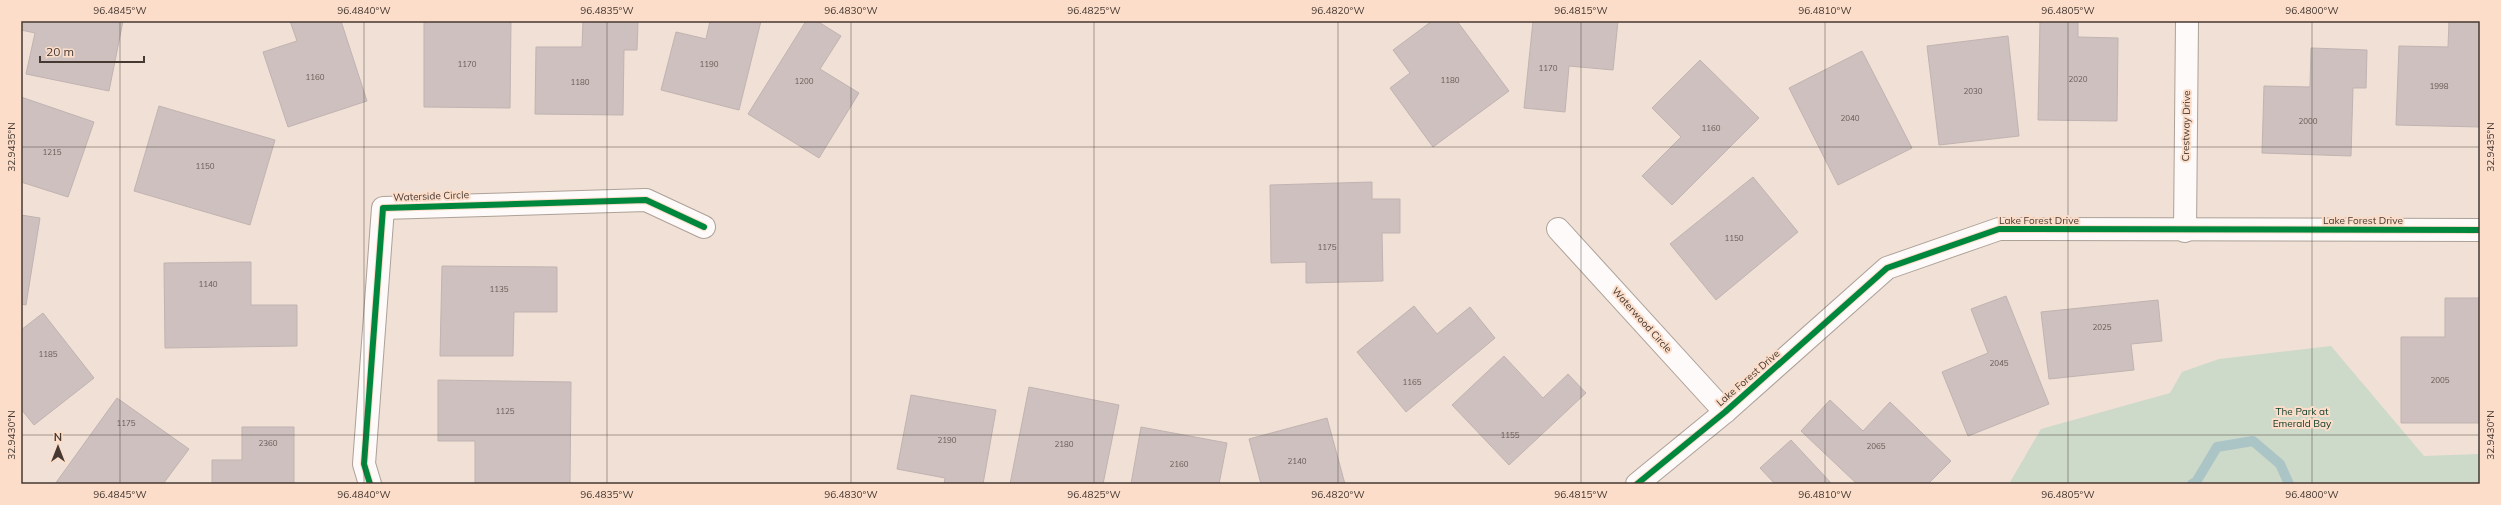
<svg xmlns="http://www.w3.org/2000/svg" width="2501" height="505" font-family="Mulish,sans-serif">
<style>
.green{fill:#cdd9c9}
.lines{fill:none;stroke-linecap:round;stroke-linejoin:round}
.stream{stroke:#abc5c6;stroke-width:10}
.building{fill:#cdc0be;stroke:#c1b3b1}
.street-casing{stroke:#ada198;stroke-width:24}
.street{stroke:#fdfaf9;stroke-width:22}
.cycleway-casing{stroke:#fcddc9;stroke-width:8}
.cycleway{stroke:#00873e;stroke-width:6}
.ticks{fill:none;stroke:#453932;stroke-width:1;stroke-opacity:0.45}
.labels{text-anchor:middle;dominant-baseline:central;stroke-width:4;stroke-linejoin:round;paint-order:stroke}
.number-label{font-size:8px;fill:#675b55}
.street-label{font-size:10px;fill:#453932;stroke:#fcddc9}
.park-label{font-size:10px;fill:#093925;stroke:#fcddc9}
.neatline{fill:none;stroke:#453932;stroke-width:1.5}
.ticks-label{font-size:10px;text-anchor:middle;fill:#453932}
</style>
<rect width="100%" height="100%" fill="#f0e0d5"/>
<!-- green -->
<polygon class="green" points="2331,346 2424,456 2480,454 2480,484 2009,484 2041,429 2170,393 2182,372 2219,359"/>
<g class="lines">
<!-- stream -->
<polyline class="stream" points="2192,484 2196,482 2217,447 2253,441 2280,464 2289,484"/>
</g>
<!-- building -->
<g class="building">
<polygon points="21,21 123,21 109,91 26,74 35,33 21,30"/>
<polygon points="290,21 341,21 367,101 288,127 263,52 297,41"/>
<polygon points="424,21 511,21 510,108 424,107"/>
<polygon points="583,21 638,21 637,50 624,50 623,115 535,114 536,47 582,47"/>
<polygon points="710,21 761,21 739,110 661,90 676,32 706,39"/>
<polygon points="806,21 817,21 841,36 820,69 859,93 819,158 748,114"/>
<polygon points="1432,21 1457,21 1509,91 1433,147 1390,88 1410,73 1393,50"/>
<polygon points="1533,21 1618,21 1613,70 1569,66 1565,112 1524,108"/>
<polygon points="2040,21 2078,21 2078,37 2118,38 2117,121 2038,120"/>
<polygon points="2449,21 2480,21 2480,127 2396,125 2399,46 2448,47"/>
<polygon points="2008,36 2019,136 1939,145 1927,46"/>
<polygon points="2311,48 2367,50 2366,88 2353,88 2351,156 2262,153 2264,86 2310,87"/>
<polygon points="1862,51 1912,148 1838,185 1789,88"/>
<polygon points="1700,60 1759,118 1672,205 1642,176 1681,137 1652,108"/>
<polygon points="21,97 94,122 68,197 21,182"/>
<polygon points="159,106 275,140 250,225 134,191"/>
<polygon points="1753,177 1798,232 1716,300 1670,244"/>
<polygon points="1372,182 1372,199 1400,199 1400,233 1382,233 1383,281 1306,283 1306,262 1271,263 1270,185"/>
<polygon points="21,215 40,218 26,305 21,304"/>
<polygon points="251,262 251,305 297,305 297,346 165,348 164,263"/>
<polygon points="442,266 557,267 557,312 514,312 513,356 440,356"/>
<polygon points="2006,296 2049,404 1968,436 1942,372 1988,353 1971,309"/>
<polygon points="2445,298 2480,298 2480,423 2401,423 2401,337 2445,337"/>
<polygon points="2158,300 2162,341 2131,344 2134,370 2049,379 2041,312"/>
<polygon points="1414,306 1437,334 1470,307 1495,338 1406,412 1357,352"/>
<polygon points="43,313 94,378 34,425 21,409 21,330"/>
<polygon points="1504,356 1543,398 1568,374 1586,393 1509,465 1452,405"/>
<polygon points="438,380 571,382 570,484 475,484 475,441 438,441"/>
<polygon points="1029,387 1119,405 1103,484 1010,484"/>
<polygon points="911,395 996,410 983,484 944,484 945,478 897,469"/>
<polygon points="117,398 189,449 163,484 55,484"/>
<polygon points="1830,400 1863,431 1890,402 1951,461 1928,484 1857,484 1801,431"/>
<polygon points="1327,418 1345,484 1261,484 1249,439"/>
<polygon points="242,427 294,427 294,484 212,484 212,460 242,460"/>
<polygon points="1141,427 1227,443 1219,484 1131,484"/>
<polygon points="1791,440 1832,484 1775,484 1760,468"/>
</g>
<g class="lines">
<defs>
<g id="street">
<polyline points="1558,229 1725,412"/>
<polyline points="2185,231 2187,21"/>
<polyline points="370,484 364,464 383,208 646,200 704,227"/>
<polyline points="1637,484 1725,412 1887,268 1999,229 2480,230"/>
</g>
</defs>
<!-- street casing -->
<use href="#street" class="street-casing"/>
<!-- street -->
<use href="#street" class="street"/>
<defs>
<g id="cycleway">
<polyline points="370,484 364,464 383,208 646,200 704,227"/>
<polyline points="1637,484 1725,412 1887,268 1999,229 2480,230"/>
</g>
</defs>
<!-- cycleway casing -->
<use href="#cycleway" class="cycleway-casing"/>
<!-- cycleway -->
<use href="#cycleway" class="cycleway"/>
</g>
<!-- ticks -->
<path class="ticks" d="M120 21V484M364 21V484M607 21V484M851 21V484M1094 21V484M1338 21V484M1581 21V484M1825 21V484M2068 21V484M2312 21V484M21 147H2480M21 435H2480"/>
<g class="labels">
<!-- number labels -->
<g class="number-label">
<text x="467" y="64">1170</text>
<text x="709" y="64">1190</text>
<text x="1548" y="68">1170</text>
<text x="315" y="77">1160</text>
<text x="2078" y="79">2020</text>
<text x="1450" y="80">1180</text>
<text x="804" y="81">1200</text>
<text x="580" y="82">1180</text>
<text x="2439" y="86">1998</text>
<text x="1973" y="91">2030</text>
<text x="1850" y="118">2040</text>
<text x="2308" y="121">2000</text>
<text x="1711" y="128">1160</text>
<text x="52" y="152">1215</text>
<text x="205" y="166">1150</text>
<text x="1734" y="238">1150</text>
<text x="1327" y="247">1175</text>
<text x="208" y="284">1140</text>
<text x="499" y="289">1135</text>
<text x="2102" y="327">2025</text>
<text x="48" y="354">1185</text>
<text x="1999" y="363">2045</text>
<text x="2440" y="380">2005</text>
<text x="1412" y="382">1165</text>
<text x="505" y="411">1125</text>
<text x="126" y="423">1175</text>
<text x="1510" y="435">1155</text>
<text x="947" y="440">2190</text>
<text x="268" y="443">2360</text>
<text x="1064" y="444">2180</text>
<text x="1876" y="446">2065</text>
<text x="1297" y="461">2140</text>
<text x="1179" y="464">2160</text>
</g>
<!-- street labels -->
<g class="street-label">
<text transform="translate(2186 126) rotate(-89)">Crestway Drive</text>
<text transform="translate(431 196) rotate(-2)">Waterside Circle</text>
<text x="2039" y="220">Lake Forest Drive</text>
<text x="2363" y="220">Lake Forest Drive</text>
<text transform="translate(1642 320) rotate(48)">Waterwood Circle</text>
<text transform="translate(1748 378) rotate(-41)">Lake Forest Drive</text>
</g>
<!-- park labels -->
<g class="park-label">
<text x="2302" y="411">The Park at<tspan x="2302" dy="12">Emerald Bay</tspan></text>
</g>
</g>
<!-- border -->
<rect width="2501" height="505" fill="none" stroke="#fcddc9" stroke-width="44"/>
<!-- north arrow -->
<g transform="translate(58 447)" stroke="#fcddc9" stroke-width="3" paint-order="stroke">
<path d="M0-3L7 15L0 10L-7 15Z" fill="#453932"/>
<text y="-6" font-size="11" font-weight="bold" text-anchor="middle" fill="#453932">N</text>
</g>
<!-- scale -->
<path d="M40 56v6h104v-6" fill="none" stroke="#453932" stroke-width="2"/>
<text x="46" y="56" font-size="12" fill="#453932" stroke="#fcddc9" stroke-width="3" paint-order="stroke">20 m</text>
<rect x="22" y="22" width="2457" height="461" class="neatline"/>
<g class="ticks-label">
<text x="120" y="14">96.4845°W</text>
<text x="364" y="14">96.4840°W</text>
<text x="607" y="14">96.4835°W</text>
<text x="851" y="14">96.4830°W</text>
<text x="1094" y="14">96.4825°W</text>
<text x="1338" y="14">96.4820°W</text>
<text x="1581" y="14">96.4815°W</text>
<text x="1825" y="14">96.4810°W</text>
<text x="2068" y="14">96.4805°W</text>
<text x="2312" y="14">96.4800°W</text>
<text transform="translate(11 147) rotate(-90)" y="4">32.9435°N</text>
<text transform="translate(2490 147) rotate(-90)" y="4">32.9435°N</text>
<text transform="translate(11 435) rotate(-90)" y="4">32.9430°N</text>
<text transform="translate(2490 435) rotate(-90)" y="4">32.9430°N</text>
<text x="120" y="498">96.4845°W</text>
<text x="364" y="498">96.4840°W</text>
<text x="607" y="498">96.4835°W</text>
<text x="851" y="498">96.4830°W</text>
<text x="1094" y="498">96.4825°W</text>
<text x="1338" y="498">96.4820°W</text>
<text x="1581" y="498">96.4815°W</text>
<text x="1825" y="498">96.4810°W</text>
<text x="2068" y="498">96.4805°W</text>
<text x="2312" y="498">96.4800°W</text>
</g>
</svg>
